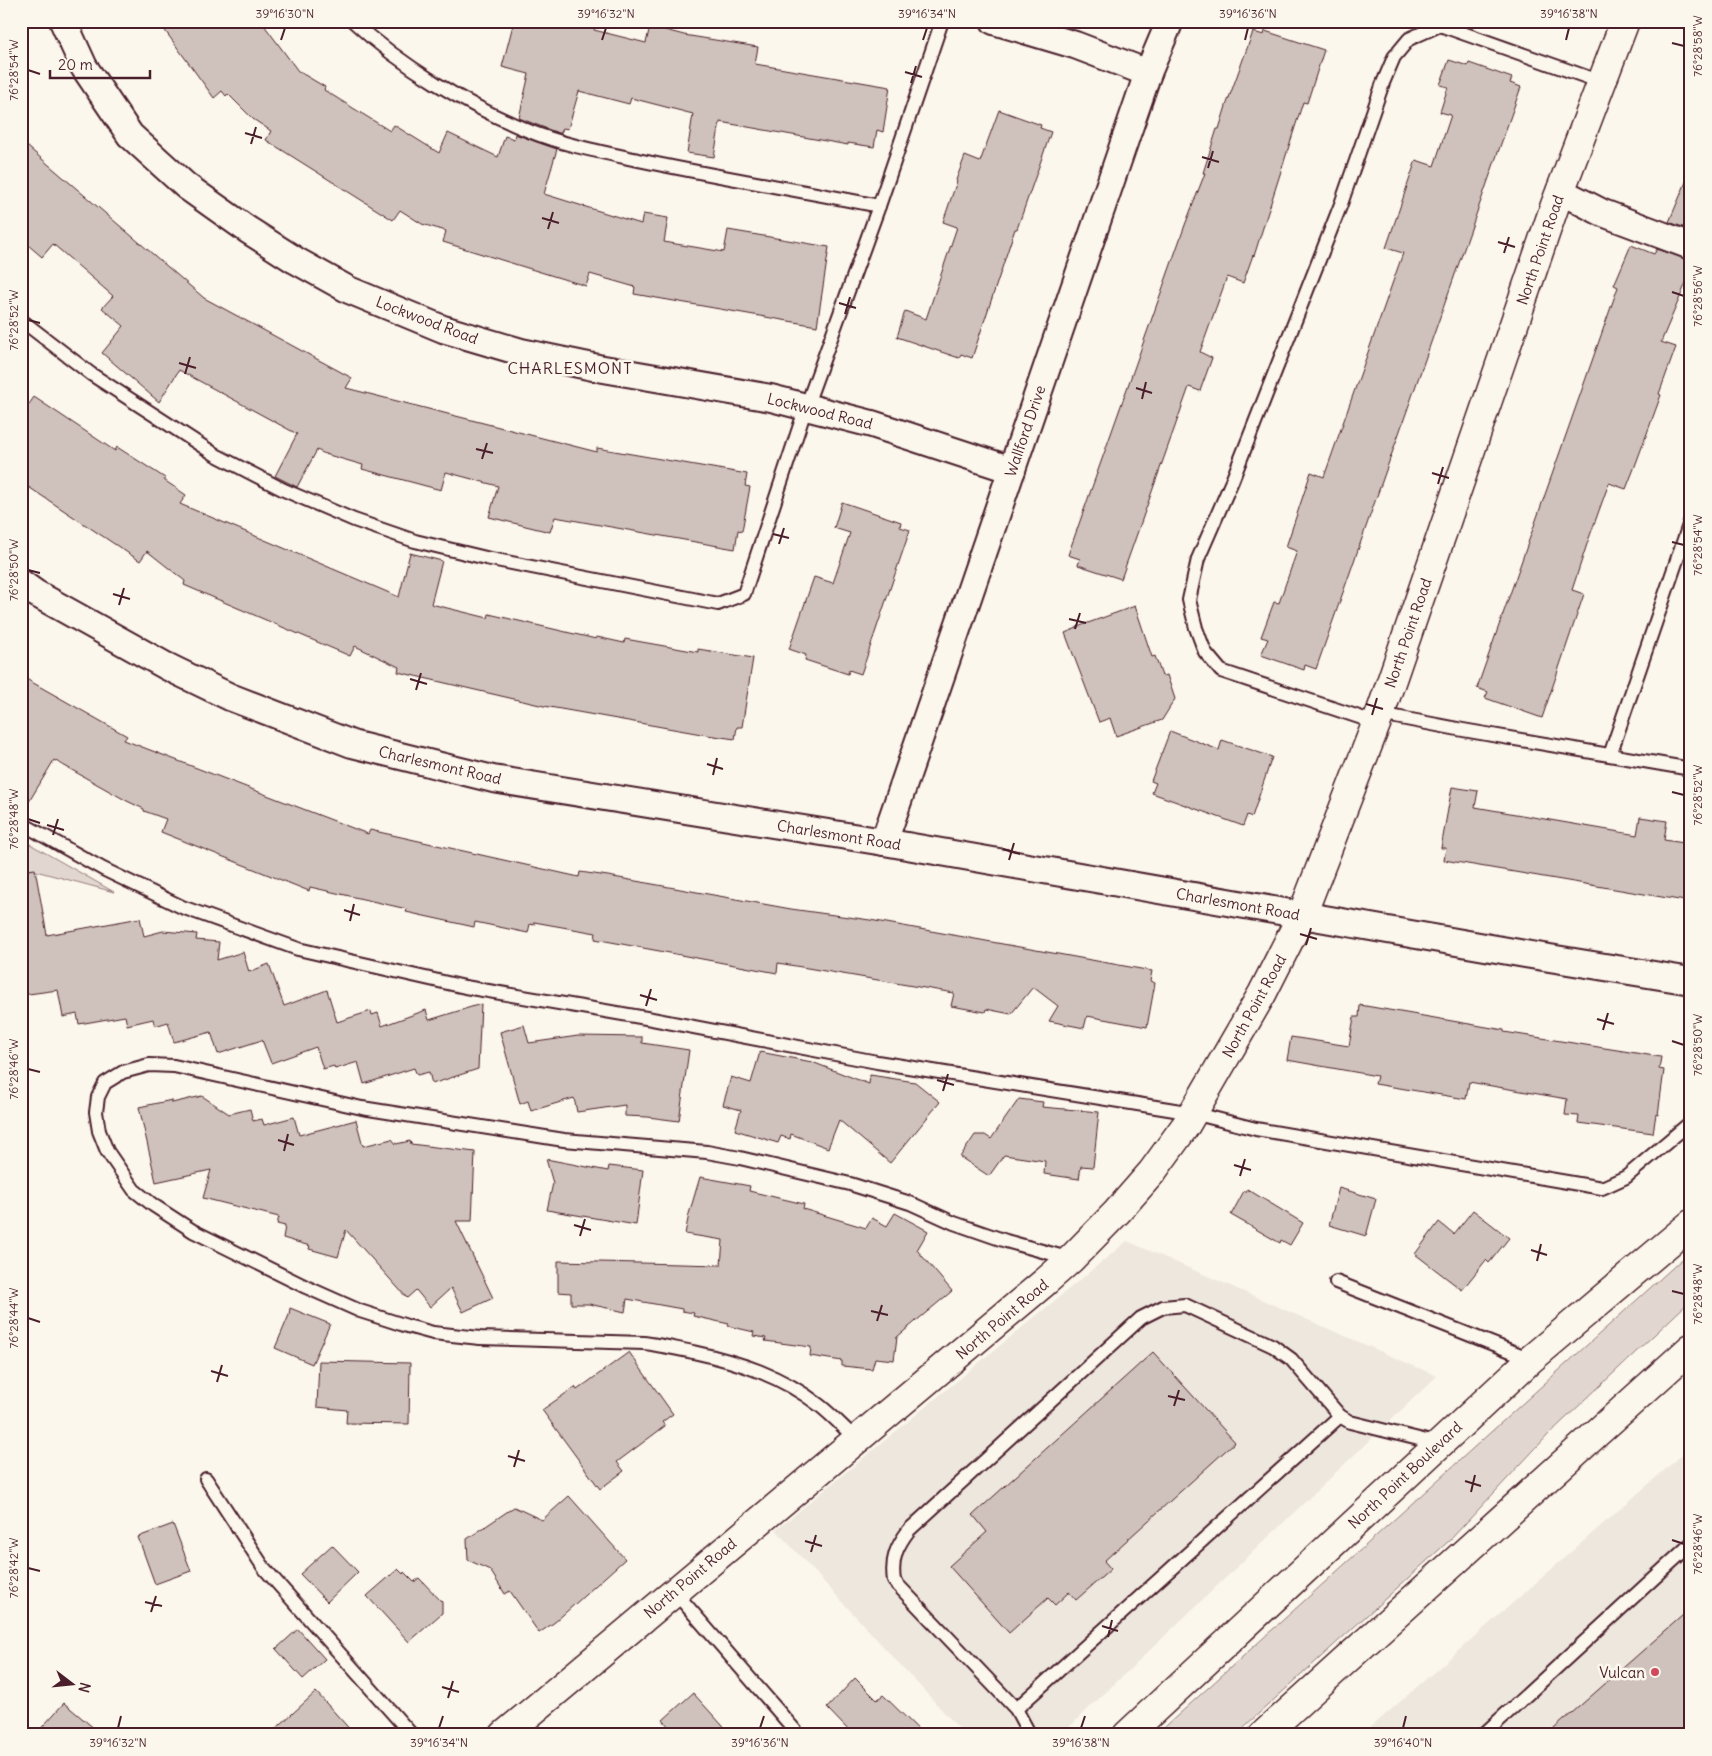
<svg xmlns="http://www.w3.org/2000/svg" width="1712" height="1756" font-family="Delius,sans-serif">
<style>
.built{fill:#eee7de}
.green{fill:#e2d7d0;stroke:#967b7e}
.building{fill:#cfc2bc;stroke:#4a1f2b}
.lines{fill:none;stroke-linecap:round;stroke-linejoin:round}
.lane-casing{stroke:#4a1f2b;stroke-width:16}
.street-casing{stroke:#4a1f2b;stroke-width:30}
.secondary-casing{stroke:#4a1f2b;stroke-width:31}
.lane{stroke:#fbf7ec;stroke-width:12}
.street{stroke:#fbf7ec;stroke-width:26}
.secondary{stroke:#fbf7ec;stroke-width:28}
.ticks{fill:none;stroke:#4a1f2b;stroke-width:2}
.poi-dot{fill:#d1495b;stroke:#fbf7ec;stroke-width:2}
.labels{text-anchor:middle;dominant-baseline:central;stroke-width:5;stroke-linejoin:round;paint-order:stroke}
.street-label{font-size:15px;fill:#4a1f2b;stroke:#fbf7ec}
.poi-label{font-size:15px;fill:#4a1f2b;stroke:#fbf7ec;text-anchor:end}
.neighbourhood-label{font-size:16px;letter-spacing:1px;fill:#4a1f2b;stroke:#fbf7ec}
.neatline{fill:none;stroke:#4a1f2b;stroke-width:2}
.ticks-label{font-size:12px;text-anchor:middle;fill:#4a1f2b}
</style>
<rect width="100%" height="100%" fill="#fbf7ec"/>
<filter id="ink" filterUnits="userSpaceOnUse"><feTurbulence type="fractalNoise" baseFrequency=".02" numOctaves="2"/><feDisplacementMap in="SourceGraphic" scale="10" xChannelSelector="R" yChannelSelector="G"/><feConvolveMatrix kernelMatrix="1 2 1 2 8 2 1 2 1" color-interpolation-filters="sRGB"/></filter>
<g filter="url(#ink)">
<!-- built -->
<g class="built">
<polygon points="1127,1241 1437,1376 1061,1735 965,1735 776,1530"/>
<polygon points="1691,1447 1691,1735 1362,1735"/>
</g>
<!-- green -->
<g class="green">
<polygon points="21,839 114,892 21,867"/>
<polygon points="1691,1251 1691,1300 1548,1435 1451,1539 1235,1735 1156,1735"/>
</g>
<!-- building -->
<g class="building">
<polygon points="158,21 261,21 298,71 325,87 324,90 390,131 394,125 439,153 448,133 498,157 505,136 514,139 515,134 557,149 544,194 641,224 643,214 668,218 664,242 724,252 728,230 829,247 817,326 634,294 635,287 590,274 586,286 443,242 446,231 422,224 400,210 393,220 266,140 271,131 253,119 228,94 226,96 222,91 214,98"/>
<polygon points="514,21 596,21 594,30 646,43 650,26 684,35 758,47 755,64 890,87 883,132 877,130 874,147 848,143 848,145 720,122 714,157 687,153 693,114 631,98 629,104 579,91 568,129 563,128 561,133 558,133 519,118 529,74 502,67"/>
<polygon points="1265,31 1324,50 1307,103 1303,102 1254,256 1253,255 1243,283 1227,277 1200,352 1212,358 1200,391 1189,387 1121,579 1078,565 1080,559 1068,555 1185,225 1205,173 1203,173 1217,129 1219,129 1226,106 1253,32 1264,35"/>
<polygon points="1449,60 1468,66 1469,63 1512,78 1510,83 1521,87 1316,669 1305,665 1304,670 1261,655 1268,639 1261,637 1274,602 1279,603 1297,551 1286,547 1311,472 1324,477 1403,253 1386,248 1416,160 1434,166 1451,115 1440,112 1448,87 1440,85"/>
<polygon points="999,110 1041,125 1040,128 1051,132 1017,229 1015,229 972,358 961,354 959,358 897,337 905,311 926,319 957,227 943,222 957,181 956,180 965,156 980,162"/>
<polygon points="21,141 204,298 352,378 346,388 597,452 597,448 747,474 745,486 750,487 742,531 738,530 735,549 555,517 550,532 489,517 498,486 446,472 441,490 362,469 363,465 325,454 317,450 297,487 275,476 297,434 179,370 159,402 102,353 124,326 102,308 113,296 53,244 42,257 21,239"/>
<polygon points="1691,170 1691,230 1669,222"/>
<polygon points="1631,245 1654,254 1657,249 1691,261 1691,271 1661,342 1676,347 1659,394 1661,395 1635,466 1626,489 1609,483 1588,541 1572,590 1584,594 1542,718 1485,698 1488,692 1477,688 1618,287 1614,285"/>
<polygon points="34,397 115,451 117,447 165,478 164,480 186,495 180,504 399,597 410,553 442,561 431,604 488,618 489,614 596,639 597,637 624,643 625,639 698,652 698,649 753,658 742,727 737,727 735,739 707,735 544,706 398,672 399,667 355,646 350,656 184,585 185,581 147,551 140,561 21,482 21,416"/>
<polygon points="842,502 901,522 900,527 910,530 861,674 849,670 848,674 805,660 806,655 789,649 814,577 833,583 850,533 834,528"/>
<polygon points="1135,606 1152,657 1155,656 1162,676 1167,675 1175,699 1162,720 1116,736 1110,718 1099,722 1065,633 1077,628 1077,627"/>
<polygon points="21,676 127,736 124,740 368,834 370,830 579,877 580,872 608,876 791,909 870,920 1152,971 1150,981 1155,983 1147,1027 1087,1016 1084,1028 1049,1021 1058,1006 1033,987 1011,1014 986,1009 985,1012 951,1006 954,993 778,963 777,973 595,939 596,933 534,922 534,925 530,924 528,933 475,922 474,927 406,912 407,909 310,887 309,891 161,832 166,819 144,811 144,809 127,801 54,760 21,815"/>
<polygon points="1170,731 1219,750 1222,740 1272,757 1252,817 1247,815 1243,826 1152,793 1156,783 1151,781"/>
<polygon points="1452,787 1478,791 1475,807 1637,835 1640,817 1667,821 1664,840 1691,844 1691,902 1444,860 1446,848 1441,848"/>
<polygon points="35,869 47,935 140,918 144,936 163,931 197,934 196,940 219,942 217,960 243,952 249,972 269,964 284,1006 327,990 337,1022 371,1011 372,1015 378,1013 382,1026 426,1010 429,1020 481,1004 478,1069 432,1084 429,1072 417,1075 414,1068 364,1084 358,1062 335,1069 334,1066 323,1069 316,1047 271,1063 262,1040 218,1054 211,1032 174,1042 168,1022 155,1026 153,1019 127,1025 125,1016 79,1024 77,1014 63,1017 58,990 21,995 21,871"/>
<polygon points="1360,1005 1504,1030 1504,1032 1661,1057 1659,1069 1664,1070 1658,1115 1656,1114 1653,1133 1578,1123 1579,1116 1565,1115 1567,1099 1469,1082 1466,1099 1375,1084 1377,1076 1287,1060 1291,1037 1349,1046 1354,1017 1359,1017"/>
<polygon points="524,1025 529,1043 578,1036 642,1037 642,1043 689,1050 679,1121 648,1117 625,1116 625,1105 577,1112 574,1098 531,1111 528,1101 520,1104 500,1032"/>
<polygon points="760,1052 812,1062 869,1084 870,1075 915,1082 940,1102 890,1163 839,1120 828,1148 791,1134 790,1139 781,1136 778,1143 735,1130 741,1110 723,1105 731,1077 751,1083"/>
<polygon points="202,1096 229,1114 250,1109 253,1121 262,1119 264,1125 294,1117 299,1135 356,1120 363,1146 392,1139 396,1144 410,1141 411,1144 475,1152 472,1221 456,1221 493,1298 463,1312 451,1288 430,1307 416,1290 407,1298 346,1230 338,1257 309,1249 310,1246 283,1238 285,1226 277,1224 279,1217 203,1198 211,1170 156,1182 139,1107 172,1100 172,1103"/>
<polygon points="1019,1099 1043,1102 1042,1107 1099,1112 1093,1167 1081,1166 1079,1179 1044,1174 1045,1161 1004,1155 989,1176 960,1157 975,1135 985,1135 991,1139"/>
<polygon points="546,1159 608,1171 609,1166 643,1170 636,1225 547,1210 553,1183"/>
<polygon points="700,1177 750,1186 749,1191 804,1204 803,1209 866,1228 872,1218 887,1226 895,1213 928,1231 917,1250 952,1291 897,1337 894,1360 875,1358 872,1369 842,1366 842,1361 810,1356 811,1347 765,1341 766,1338 753,1336 754,1332 728,1326 729,1324 693,1316 694,1313 682,1311 682,1309 627,1299 625,1312 589,1304 571,1304 571,1293 558,1292 558,1261 721,1265 723,1240 685,1234 689,1214"/>
<polygon points="1339,1188 1376,1199 1366,1236 1329,1225"/>
<polygon points="1247,1189 1303,1223 1290,1245 1281,1240 1280,1243 1231,1215 1244,1191 1246,1192"/>
<polygon points="1473,1210 1509,1238 1489,1263 1486,1260 1462,1290 1415,1254 1439,1222 1454,1234"/>
<polygon points="290,1308 330,1324 312,1364 275,1348 289,1315"/>
<polygon points="629,1352 673,1414 662,1422 665,1426 617,1462 624,1471 600,1489 542,1410 575,1387 577,1390"/>
<polygon points="1153,1352 1235,1442 1104,1561 1111,1569 1076,1600 1069,1592 1055,1605 1048,1598 1009,1633 949,1566 987,1532 973,1515"/>
<polygon points="319,1361 410,1363 409,1424 346,1423 347,1410 317,1407"/>
<polygon points="569,1496 625,1559 555,1622 539,1633 510,1591 505,1594 490,1570 468,1560 467,1539 514,1507 542,1520"/>
<polygon points="173,1524 191,1571 155,1584 138,1537"/>
<polygon points="332,1545 358,1572 327,1602 300,1574"/>
<polygon points="398,1569 403,1574 404,1572 414,1582 419,1578 442,1602 442,1613 409,1642 367,1596"/>
<polygon points="1691,1608 1691,1735 1547,1735"/>
<polygon points="298,1629 325,1659 303,1679 276,1649"/>
<polygon points="855,1678 877,1700 883,1695 924,1735 853,1735 827,1708"/>
<polygon points="316,1692 355,1735 269,1735"/>
<polygon points="693,1693 731,1735 676,1735 663,1720"/>
<polygon points="64,1703 102,1735 35,1735"/>
</g>
<g class="lines">
<defs>
<g id="lane">
<path d="M353 21C401 66 468 106 529 131 564 145 601 152 638 160 718 177 799 190 879 206"/>
<polyline points="21,320 91,374 216,455 284,490 354,520 415,541 486,558 718,604 744,594 806,407 879,206 942,21"/>
<polyline points="1380,714 1463,730 1691,769"/>
<polyline points="1377,723 1221,671 1205,652 1196,628 1189,600 1198,559 1232,481 1341,204 1383,83 1394,57 1409,39 1440,25 1601,82"/>
<polyline points="1610,755 1691,519"/>
<polyline points="21,823 103,869 182,907 298,949 465,987 652,1019 877,1062 1193,1113 1256,1129 1602,1188 1626,1177 1691,1122"/>
<polyline points="1336,1282 1531,1359"/>
<path d="M856 1439C844 1428 832 1415 819 1405 782 1376 739 1362 693 1352 677 1349 661 1345 644 1343L480 1338 433 1333 407 1326 360 1311 306 1287 193 1231 153 1205 134 1190 107 1151 99 1131 96 1112 98 1097 105 1083 123 1072 149 1065 174 1066 362 1108 564 1140 707 1152 740 1158 850 1184 910 1203 954 1223 1006 1241 1071 1259"/>
<polyline points="206,1479 264,1568 412,1735"/>
<polyline points="674,1591 799,1735"/>
<polyline points="1016,1709 1340,1416"/>
<path d="M1030 1735 1016 1709 894 1581C891 1559 896 1547 909 1530L1141 1318 1163 1307 1185 1305 1273 1346 1291 1359 1340 1416 1350 1422 1439 1444"/>
<polyline points="1483,1735 1691,1544"/>
</g>
<g id="street">
<polyline points="63,21 84,67 130,135 186,186 248,230 295,260 349,290 443,329 521,352 598,368 771,398 872,424 1012,470"/>
<polyline points="994,21 1075,45 1148,73"/>
<polyline points="1560,191 1603,213 1691,246"/>
<polyline points="21,583 35,593 166,666 230,697 352,744 493,779 884,842 1525,954 1691,981"/>
<polyline points="884,842 1148,73 1170,21"/>
</g>
<g id="secondary">
<polyline points="504,1735 1045,1282 1071,1259 1117,1212 1152,1172 1186,1125 1262,994 1302,915 1380,714 1555,205 1625,21"/>
<polyline points="1127,1735 1531,1359 1691,1224"/>
<polyline points="1263,1735 1691,1348"/>
</g>
</defs>
<!-- lane casing -->
<use href="#lane" class="lane-casing"/>
<!-- street casing -->
<use href="#street" class="street-casing"/>
<!-- secondary casing -->
<use href="#secondary" class="secondary-casing"/>
<!-- lane -->
<use href="#lane" class="lane"/>
<!-- street -->
<use href="#street" class="street"/>
<!-- secondary -->
<use href="#secondary" class="secondary"/>
</g>
</g>
<!-- ticks -->
<path class="ticks" d="M281 40 285 28M602 40 606 28M923 40 927 28M1245 40 1248 28M1566 40 1569 28M1672 43 1684 46M28 70 40 74M905 72 922 77M911 83 916 66M245 133 262 138M251 144 256 127M1202 157 1219 162M1208 168 1213 151M542 218 559 223M548 229 553 212M1498 242 1515 247M1504 253 1509 237M1672 292 1684 296M839 303 856 308M845 314 850 297M28 320 40 323M179 363 196 368M185 374 190 357M1136 388 1152 393M1142 399 1146 382M476 449 493 453M482 459 487 443M1432 473 1449 478M1438 484 1443 467M773 534 789 538M1672 542 1684 545M779 544 784 528M28 570 40 573M113 594 130 599M119 605 124 588M1069 619 1086 623M1075 629 1080 613M410 679 427 684M416 690 421 673M1366 704 1383 709M1372 715 1377 698M707 764 723 769M713 775 717 758M1672 792 1684 795M28 819 40 823M47 825 64 830M53 835 58 819M1003 849 1020 854M1009 860 1014 843M344 910 360 915M350 921 354 904M1300 934 1317 939M1306 945 1311 928M640 995 657 1000M646 1006 651 989M1597 1019 1614 1024M1603 1030 1608 1013M1672 1041 1684 1045M28 1069 40 1072M937 1080 954 1085M943 1091 948 1074M278 1140 294 1145M284 1151 288 1134M1234 1165 1251 1170M1240 1176 1245 1159M574 1225 591 1230M580 1236 585 1219M1531 1250 1547 1255M1537 1261 1541 1244M1672 1291 1684 1294M871 1311 888 1315M28 1318 40 1322M877 1321 882 1305M211 1371 228 1376M217 1382 222 1365M1168 1396 1185 1400M1174 1406 1179 1390M508 1456 525 1461M514 1467 519 1450M1465 1481 1481 1486M1471 1492 1475 1475M1672 1540 1684 1544M805 1541 822 1546M811 1552 816 1535M28 1568 40 1571M145 1602 162 1606M151 1612 156 1596M1102 1626 1118 1631M1108 1637 1112 1620M442 1687 459 1692M448 1698 453 1681M118 1728 121 1716M439 1728 443 1716M760 1728 764 1716M1081 1728 1085 1716M1403 1728 1406 1716"/>
<!-- markers -->
<circle class="poi-dot" cx="1655" cy="1672" r="5"/>
<g class="labels">
<!-- street labels -->
<g class="street-label">
<text transform="translate(1540 250) rotate(-71)">North Point Road</text>
<text transform="translate(427 320) rotate(21)">Lockwood Road</text>
<text transform="translate(820 411) rotate(14)">Lockwood Road</text>
<text transform="translate(1025 431) rotate(-71)">Wallford Drive</text>
<text transform="translate(1408 633) rotate(-71)">North Point Road</text>
<text transform="translate(440 765) rotate(13)">Charlesmont Road</text>
<text transform="translate(839 835) rotate(9)">Charlesmont Road</text>
<text transform="translate(1238 904) rotate(10)">Charlesmont Road</text>
<text transform="translate(1254 1006) rotate(-61)">North Point Road</text>
<text transform="translate(1002 1319) rotate(-40)">North Point Road</text>
<text transform="translate(1405 1475) rotate(-43)">North Point Boulevard</text>
<text transform="translate(690 1578) rotate(-40)">North Point Road</text>
</g>
<!-- poi labels -->
<g class="poi-label">
<text x="1645" y="1672">Vulcan</text>
</g>
<!-- neighbourhood labels -->
<g class="neighbourhood-label">
<text x="570" y="368">CHARLESMONT</text>
</g>
</g>
<!-- margin -->
<rect width="1712" height="1756" fill="none" stroke="#fbf7ec" stroke-width="55"/>
<!-- north arrow -->
<g transform="translate(72 1684) rotate(106)" stroke="#fbf7ec" stroke-width="4" paint-order="stroke">
<path d="M0-4L9 19L0 12L-9 19Z" fill="#4a1f2b"/>
<text y="-8" font-size="14" font-weight="bold" text-anchor="middle" fill="#4a1f2b">N</text>
</g>
<!-- scale -->
<path d="M50 70v8h100v-8" fill="none" stroke="#4a1f2b" stroke-width="2.5"/>
<text x="58" y="70" font-size="15" fill="#4a1f2b" stroke="#fbf7ec" stroke-width="4" paint-order="stroke">20 m</text>
<rect x="28" y="28" width="1656" height="1700" class="neatline"/>
<g class="ticks-label">
<text x="285" y="18">39°16'30"N</text>
<text x="606" y="18">39°16'32"N</text>
<text x="927" y="18">39°16'34"N</text>
<text x="1248" y="18">39°16'36"N</text>
<text x="1569" y="18">39°16'38"N</text>
<text transform="translate(1698 46) rotate(-90)" y="4">76°28'58"W</text>
<text transform="translate(14 70) rotate(-90)" y="4">76°28'54"W</text>
<text transform="translate(1698 296) rotate(-90)" y="4">76°28'56"W</text>
<text transform="translate(14 320) rotate(-90)" y="4">76°28'52"W</text>
<text transform="translate(1698 545) rotate(-90)" y="4">76°28'54"W</text>
<text transform="translate(14 570) rotate(-90)" y="4">76°28'50"W</text>
<text transform="translate(1698 795) rotate(-90)" y="4">76°28'52"W</text>
<text transform="translate(14 819) rotate(-90)" y="4">76°28'48"W</text>
<text transform="translate(1698 1045) rotate(-90)" y="4">76°28'50"W</text>
<text transform="translate(14 1069) rotate(-90)" y="4">76°28'46"W</text>
<text transform="translate(1698 1294) rotate(-90)" y="4">76°28'48"W</text>
<text transform="translate(14 1318) rotate(-90)" y="4">76°28'44"W</text>
<text transform="translate(1698 1544) rotate(-90)" y="4">76°28'46"W</text>
<text transform="translate(14 1568) rotate(-90)" y="4">76°28'42"W</text>
<text x="118" y="1747">39°16'32"N</text>
<text x="439" y="1747">39°16'34"N</text>
<text x="760" y="1747">39°16'36"N</text>
<text x="1081" y="1747">39°16'38"N</text>
<text x="1403" y="1747">39°16'40"N</text>
</g>
</svg>
